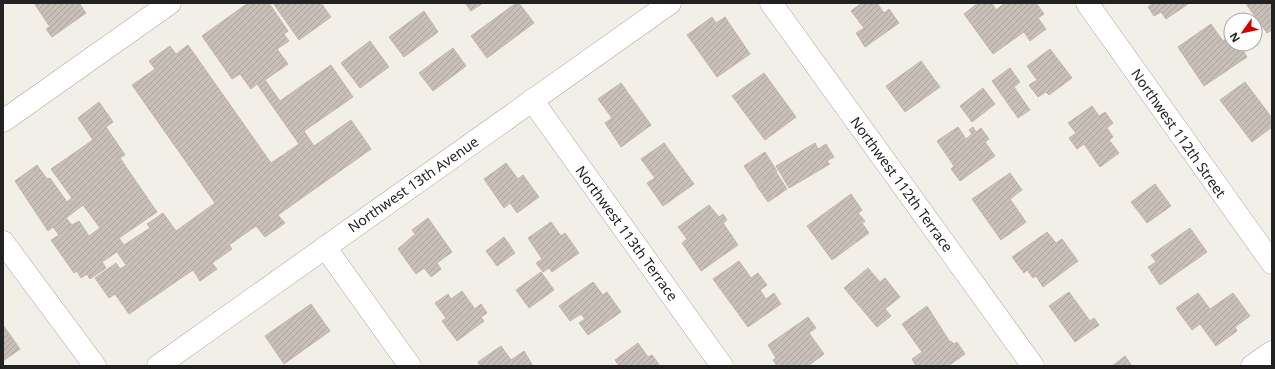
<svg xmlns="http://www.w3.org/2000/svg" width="1275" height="369" font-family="'Noto Sans',sans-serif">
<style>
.building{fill:url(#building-hatch);stroke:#c4b6ab;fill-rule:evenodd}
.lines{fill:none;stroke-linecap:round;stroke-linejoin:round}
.minor-casing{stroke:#a9a9a9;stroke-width:23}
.minor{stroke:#fff;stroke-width:22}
.labels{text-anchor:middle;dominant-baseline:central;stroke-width:3;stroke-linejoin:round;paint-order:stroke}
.street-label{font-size:14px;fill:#222;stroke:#fff}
</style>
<defs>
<pattern id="building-hatch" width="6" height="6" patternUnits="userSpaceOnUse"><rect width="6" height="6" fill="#c7bfb8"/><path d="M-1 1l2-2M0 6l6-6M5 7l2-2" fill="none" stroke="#aba49e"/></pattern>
</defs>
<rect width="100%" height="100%" fill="#f2efe9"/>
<!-- building -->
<g class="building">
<polygon points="34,3 79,3 86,13 52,37 46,29 50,27"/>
<path d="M248 3H269L288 31 284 34 289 41 277 49 288 64 265 80 280 101 331 65 353 97 304 131 314 146 351 120 371 149 278 215 285 223 265 237 256 226 229 245 232 249 212 263 217 269 200 281 193 270 129 314 115 294 109 298 95 278 116 263 120 269 126 265 117 252 102 262 106 268 90 279 87 274 81 278 77 271 74 273 51 240 59 235 53 227 48 231 15 181 37 165 47 179 50 178 67 202 72 198 51 169 93 140 78 118 99 102 113 122 106 127 125 155 120 158 157 212 119 238 124 245 150 228 147 224 163 213 176 231 215 203 132 85 155 69 149 61 170 46 176 54 188 45 271 163 299 144 257 84 251 89 240 74 232 79 202 36ZM83 205 100 228 89 236 79 221 72 225 66 218Z"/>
<polygon points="273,3 321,3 331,17 299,40"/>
<polygon points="465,3 483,3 471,11"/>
<polygon points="516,3 519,3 534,23 487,58 471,36"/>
<polygon points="862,3 877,3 884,13 889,9 899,23 865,47 856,33 864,28 851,11"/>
<polygon points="978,3 992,3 996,10 1005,3 1036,3 1044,14 1038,18 1046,29 1030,41 1024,32 993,54 964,14"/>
<polygon points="1153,3 1188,3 1188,4 1166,19 1161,12 1154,16 1148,7"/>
<polygon points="1248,3 1272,3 1272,30 1267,33 1246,4"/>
<polygon points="424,11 438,32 404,57 389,37"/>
<polygon points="712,17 716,23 725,17 750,54 717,77 687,35"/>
<polygon points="1211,24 1223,41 1231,35 1231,44 1239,44 1247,57 1204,86 1178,47"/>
<polygon points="370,41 389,67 360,88 341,63"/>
<polygon points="453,48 466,66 433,91 419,73"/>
<polygon points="1050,49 1072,78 1049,95 1046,92 1038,97 1029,85 1037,80 1027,66"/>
<polygon points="921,61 940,87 905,112 886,86"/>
<polygon points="1010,68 1020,82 1014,87 1030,110 1018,118 992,81"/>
<polygon points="764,73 796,117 765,140 732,96"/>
<polygon points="1245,82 1272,118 1272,127 1252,142 1220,100"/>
<polygon points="621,83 651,125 621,147 605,123 612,118 598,99"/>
<polygon points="983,88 995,104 972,122 960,106"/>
<polygon points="1092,106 1099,116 1105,112 1113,123 1107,128 1113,137 1109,140 1119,153 1100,167 1084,144 1077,149 1069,138 1076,133 1068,123"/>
<polygon points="958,127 966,139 972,134 969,130 973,127 976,132 981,128 989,139 985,142 995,156 960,181 951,169 954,166 937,141"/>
<polygon points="664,143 694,184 663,206 647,183 655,178 641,159"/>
<polygon points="815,143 818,149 826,144 834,157 827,161 830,164 789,188 776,166"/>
<polygon points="765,152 777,171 756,184 744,166"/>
<polygon points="506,163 518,179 523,175 539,197 517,213 510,203 504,208 484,179"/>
<polygon points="776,172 787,189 768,202 756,185"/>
<polygon points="1010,173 1022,190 1010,199 1026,222 1001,240 972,199"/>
<polygon points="1155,184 1171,206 1147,223 1131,202"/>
<polygon points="851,194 862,210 858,213 865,221 862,223 869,233 832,260 807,226"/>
<polygon points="709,205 719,217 723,214 727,220 723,223 738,245 701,271 682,243 687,239 678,227"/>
<polygon points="428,218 452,252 437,263 441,269 431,277 424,268 416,274 398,249 415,234 412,230"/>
<polygon points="551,222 561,236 565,233 579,253 552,272 549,268 543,272 536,263 542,259 528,238"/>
<polygon points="1190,228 1207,252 1160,285 1148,267 1156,262 1151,255"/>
<polygon points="1047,232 1056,243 1062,239 1078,261 1043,287 1036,276 1033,278 1027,270 1024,273 1012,257"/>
<polygon points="504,237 515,253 497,266 486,251"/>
<polygon points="739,261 751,278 758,273 767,285 760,290 766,299 774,293 781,304 748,327 713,279"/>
<polygon points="868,268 880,282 885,278 900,297 885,309 891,316 877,327 844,288"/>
<polygon points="541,272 554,290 529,308 516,290"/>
<polygon points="593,282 603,295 607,292 621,312 588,335 579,323 585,319 581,314 570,321 559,306"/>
<polygon points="462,291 475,309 481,304 487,313 481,317 484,321 457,341 442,321 446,318 435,303 448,294 451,299"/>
<polygon points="1069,292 1090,321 1094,318 1099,325 1075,342 1049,306"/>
<polygon points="1198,293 1210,309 1233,293 1250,316 1235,327 1237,331 1216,346 1200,324 1192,330 1176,308"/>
<polygon points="311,304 330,331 284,364 265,336"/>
<polygon points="927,306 950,342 951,341 954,344 957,342 965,354 948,366 916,366 912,359 922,352 902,324"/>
<polygon points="808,317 816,328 809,333 824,354 808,366 777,366 773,360 776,358 768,345"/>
<polygon points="3,325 20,349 3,361"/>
<polygon points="638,343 648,357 652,355 660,366 619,366 615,360"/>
<polygon points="501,346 511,360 524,351 533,366 480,366 478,362"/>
<polygon points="1125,356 1132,366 1112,366"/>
</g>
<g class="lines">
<defs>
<g id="minor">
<polyline points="771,3 1033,366"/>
<polyline points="1087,3 1272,263"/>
<polyline points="532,100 722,366"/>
<polyline points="3,121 170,3"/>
<polyline points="3,242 95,366"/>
<polyline points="325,247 410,366"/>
<polyline points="158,366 670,3"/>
<polyline points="1252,366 1272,352"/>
</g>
</defs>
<!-- minor casing -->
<use href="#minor" class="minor-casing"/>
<!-- minor -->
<use href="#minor" class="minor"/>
</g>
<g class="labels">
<!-- street labels -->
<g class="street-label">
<text transform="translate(1179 133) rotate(55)">Northwest 112th Street</text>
<text transform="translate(413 184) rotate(-35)">Northwest 13th Avenue</text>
<text transform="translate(902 184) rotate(54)">Northwest 112th Terrace</text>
<text transform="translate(627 233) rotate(54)">Northwest 113th Terrace</text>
</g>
</g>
<!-- border -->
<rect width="1275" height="369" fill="none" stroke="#222222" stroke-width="8"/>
<!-- north arrow -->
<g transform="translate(1243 32) rotate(237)"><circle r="19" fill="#ffffff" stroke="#a7a7a7"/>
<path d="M0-3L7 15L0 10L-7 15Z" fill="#d40000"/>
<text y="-6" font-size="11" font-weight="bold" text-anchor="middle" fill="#222222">N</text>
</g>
</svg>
